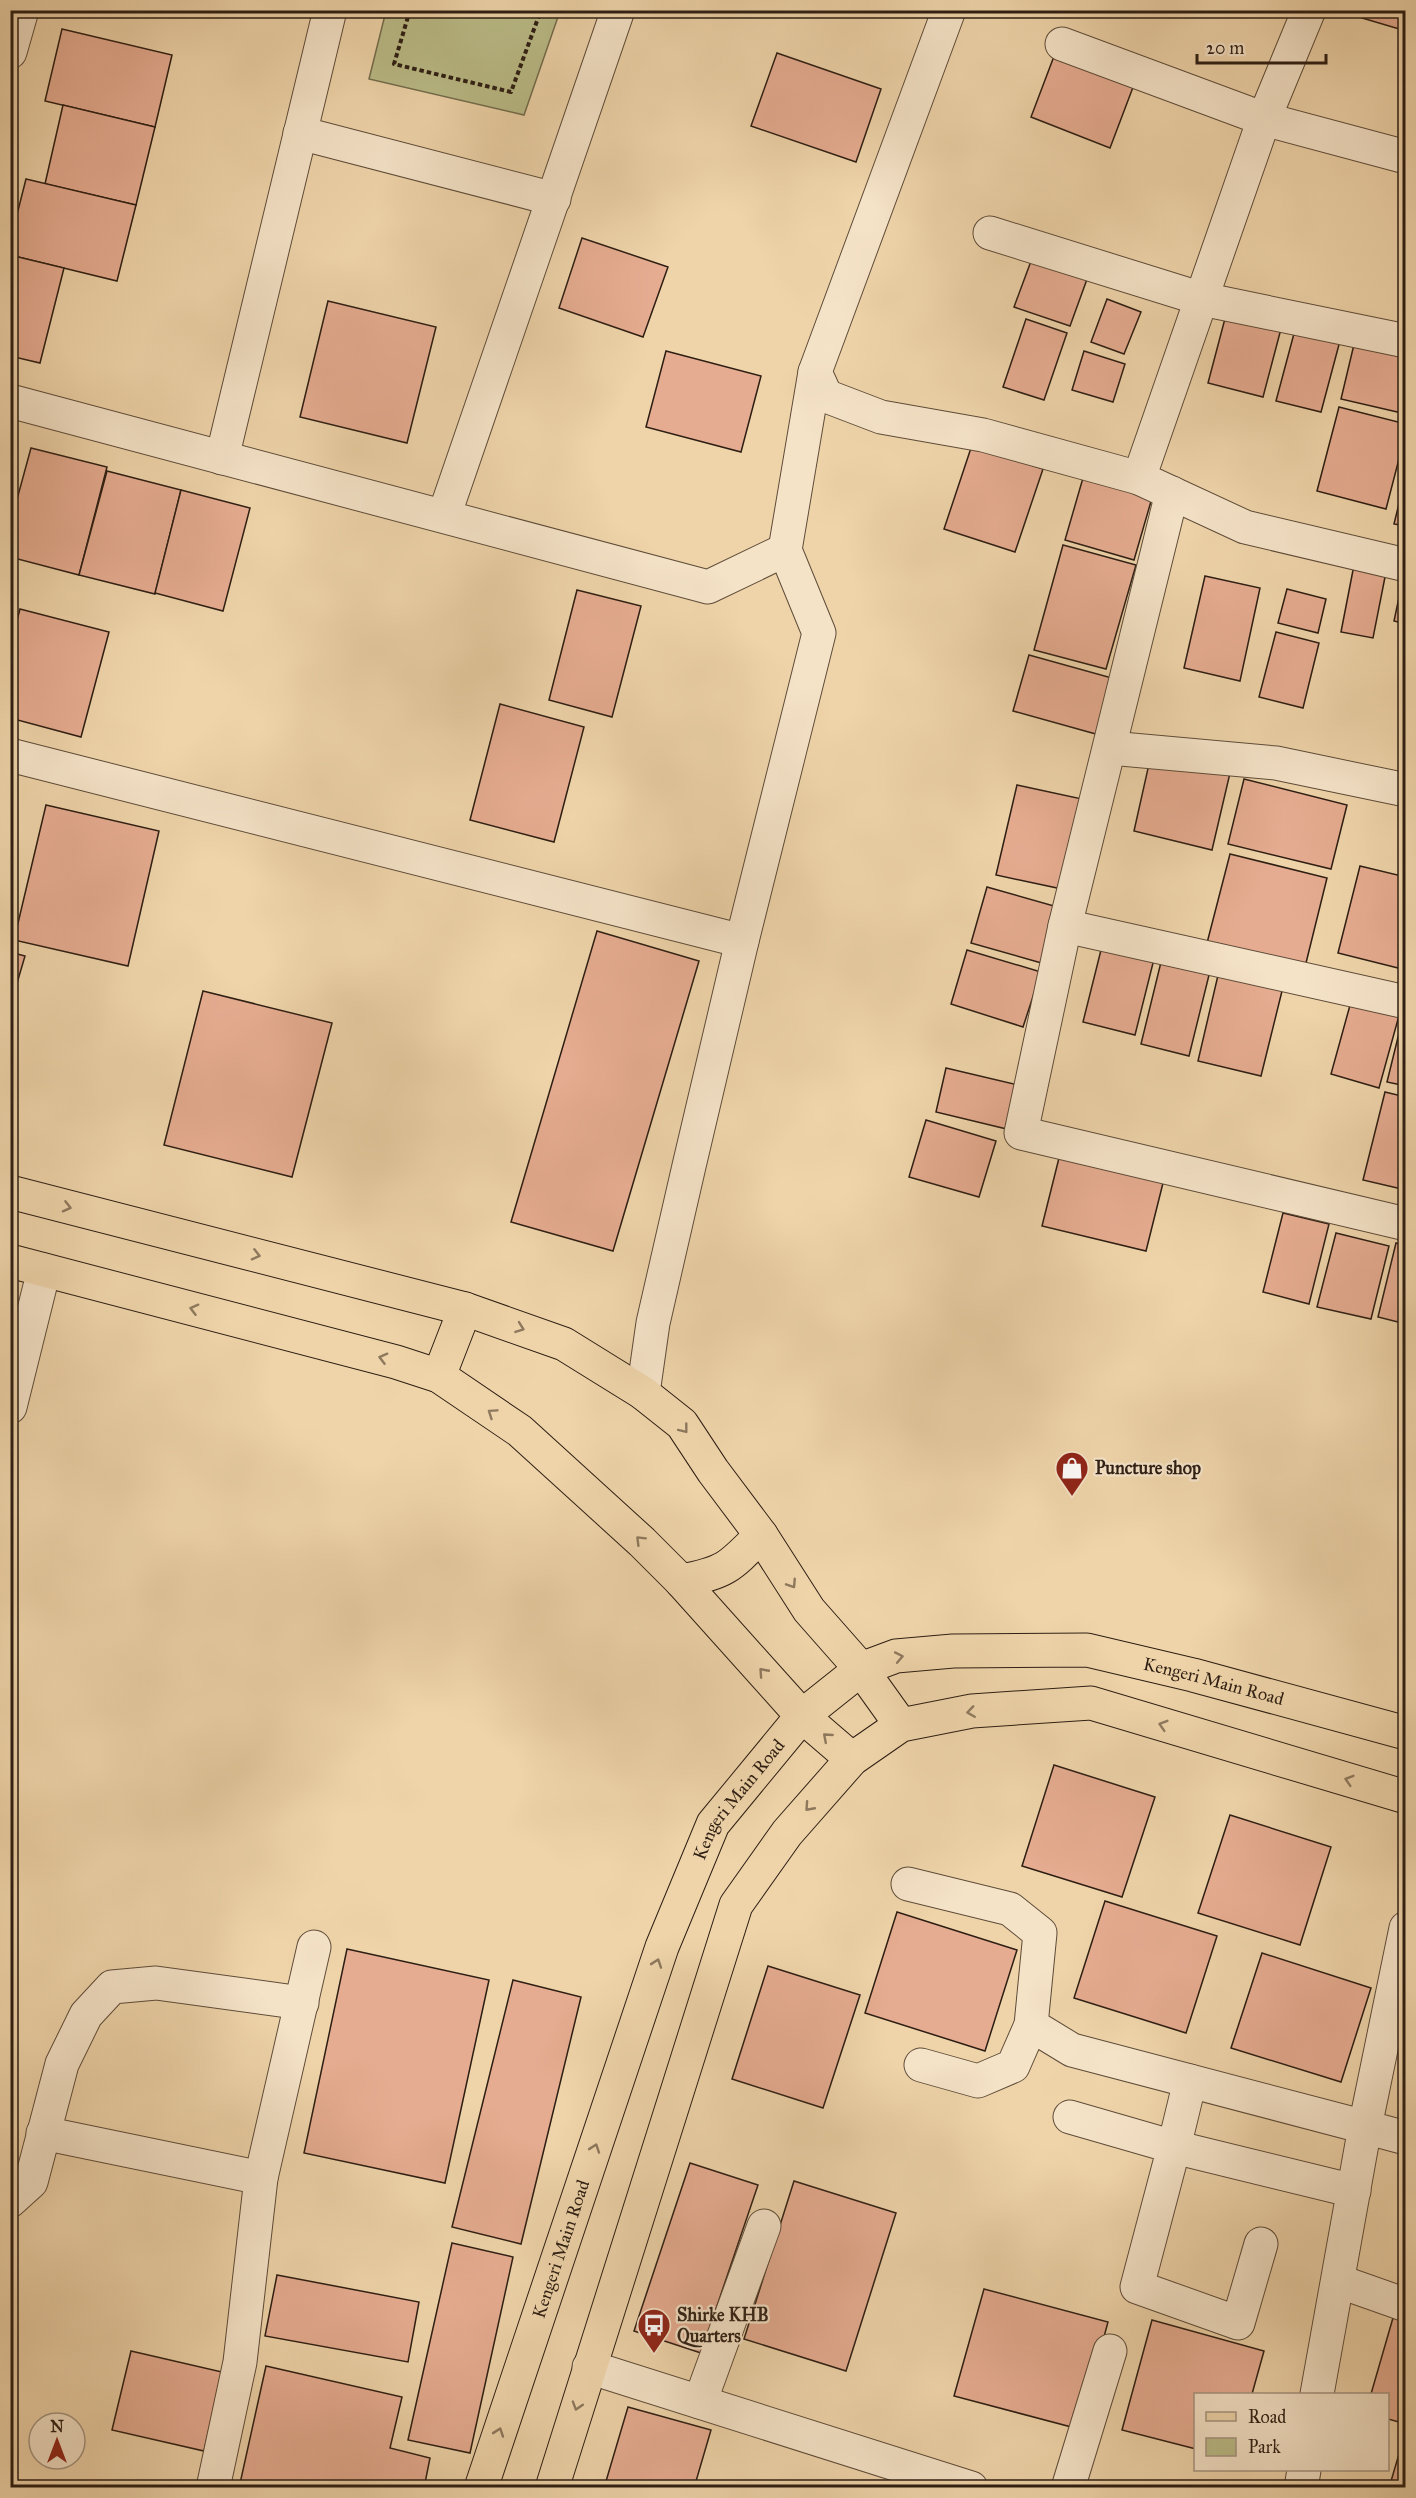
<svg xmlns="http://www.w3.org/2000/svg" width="1416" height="2498" font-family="'IM FELL Great Primer',serif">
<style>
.green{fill:#babc88;stroke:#746d4e;stroke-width:1.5}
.building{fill:#e6ac91;stroke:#2d1e13;stroke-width:1.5}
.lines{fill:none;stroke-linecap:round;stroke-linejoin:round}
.minor-casing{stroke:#5e4c39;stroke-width:35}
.major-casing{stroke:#2d1e13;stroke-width:35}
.path{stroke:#2d1e13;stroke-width:4;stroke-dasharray:4.5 3;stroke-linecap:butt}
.minor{stroke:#f5e3c8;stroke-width:33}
.major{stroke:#efd4aa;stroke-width:33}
.oneway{stroke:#8e795e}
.labels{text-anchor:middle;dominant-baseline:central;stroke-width:4.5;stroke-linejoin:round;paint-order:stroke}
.poi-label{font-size:18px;font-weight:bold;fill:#2d1e13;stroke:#f5e3c8;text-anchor:start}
.street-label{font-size:18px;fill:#2d1e13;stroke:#f5e3c8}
</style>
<rect width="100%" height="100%" fill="#efd4aa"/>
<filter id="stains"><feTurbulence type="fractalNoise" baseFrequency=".00333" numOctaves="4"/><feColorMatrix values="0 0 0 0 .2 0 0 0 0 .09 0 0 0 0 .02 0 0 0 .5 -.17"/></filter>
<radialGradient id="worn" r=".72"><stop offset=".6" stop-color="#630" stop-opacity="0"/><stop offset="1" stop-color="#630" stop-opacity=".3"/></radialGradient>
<!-- green -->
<polygon class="green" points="386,11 386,10 560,11 524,115 369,79"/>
<!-- building -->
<g class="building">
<polygon points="1364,10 1406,10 1406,31 1362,18"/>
<polygon points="62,29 172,55 155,127 45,101"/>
<polygon points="1056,51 1135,82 1110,148 1031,117"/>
<polygon points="777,53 881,89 856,162 751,126"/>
<polygon points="63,105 155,127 136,205 45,184"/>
<polygon points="26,179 136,205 117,281 10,255 10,242"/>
<polygon points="582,238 668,267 643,337 559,308"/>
<polygon points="1034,253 1090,271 1070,326 1014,307"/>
<polygon points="10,255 64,268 40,363 10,356"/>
<polygon points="1107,299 1141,312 1124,354 1091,342"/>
<polygon points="328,301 436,327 407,443 300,417"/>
<polygon points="1227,311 1282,325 1263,397 1208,383"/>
<polygon points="1026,319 1067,333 1044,400 1003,387"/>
<polygon points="1296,326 1341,337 1321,412 1276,401"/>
<polygon points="1356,336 1406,347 1406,414 1341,399"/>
<polygon points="666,351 761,376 741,452 646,427"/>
<polygon points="1084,351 1125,364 1113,402 1072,390"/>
<polygon points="1339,407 1406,424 1406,432 1386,509 1317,491"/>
<polygon points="972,445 1043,469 1015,552 944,529"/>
<polygon points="31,448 107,467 79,575 10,557 10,525"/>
<polygon points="107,471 181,490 155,594 79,575"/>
<polygon points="1085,471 1154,491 1134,560 1065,540"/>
<polygon points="1406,475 1406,526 1394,524"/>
<polygon points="181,490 250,508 223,611 155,593"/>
<polygon points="1063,545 1136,565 1106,669 1034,650"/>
<polygon points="1354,565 1386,572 1373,638 1341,632"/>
<polygon points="1405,569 1406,569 1406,624 1394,621"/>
<polygon points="1205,576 1260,588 1240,681 1184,668"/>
<polygon points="1287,589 1326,599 1318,633 1278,623"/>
<polygon points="577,590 641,606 612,717 549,700"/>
<polygon points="20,609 109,632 81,737 10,718 10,646"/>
<polygon points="1276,632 1319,643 1303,708 1259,697"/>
<polygon points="1029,655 1119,680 1103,736 1013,711"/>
<polygon points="500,704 584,727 554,842 470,820"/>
<polygon points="1151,755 1230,773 1212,850 1134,831"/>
<polygon points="1244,779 1347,805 1331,869 1228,844"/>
<polygon points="1017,785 1082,799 1062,889 996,875"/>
<polygon points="46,805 159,831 128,966 14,940"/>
<polygon points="1230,854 1327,878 1305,967 1207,943"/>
<polygon points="1360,866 1406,877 1406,970 1338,953"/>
<polygon points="987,887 1061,908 1045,964 971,943"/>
<polygon points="597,931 699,961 613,1251 511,1222"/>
<polygon points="1103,942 1155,955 1135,1035 1083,1022"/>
<polygon points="967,950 1041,972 1023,1027 951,1004"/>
<polygon points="10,952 25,956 10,1007"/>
<polygon points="1162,958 1210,971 1189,1056 1141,1044"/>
<polygon points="1219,971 1283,987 1261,1076 1198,1061"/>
<polygon points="203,991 332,1023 292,1177 164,1145"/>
<polygon points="1352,998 1400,1012 1379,1088 1331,1074"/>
<polygon points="1402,1021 1406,1022 1406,1086 1387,1082"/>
<polygon points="946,1068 1026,1087 1015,1131 936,1112"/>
<polygon points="1385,1092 1406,1097 1406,1190 1363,1180"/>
<polygon points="926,1120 996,1141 979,1197 909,1177"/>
<polygon points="1061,1150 1165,1175 1146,1251 1042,1226"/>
<polygon points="1283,1213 1329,1224 1309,1304 1263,1292"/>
<polygon points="1336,1233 1389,1246 1371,1319 1317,1307"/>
<polygon points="1396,1243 1406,1245 1406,1324 1378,1317"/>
<polygon points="1054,1765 1155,1797 1122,1897 1022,1866"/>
<polygon points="1230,1815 1331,1847 1300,1945 1198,1913"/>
<polygon points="1105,1901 1217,1936 1186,2033 1074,1998"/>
<polygon points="897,1912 1017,1950 985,2051 865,2013"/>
<polygon points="347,1949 489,1980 445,2183 304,2153"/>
<polygon points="1262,1953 1371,1988 1341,2082 1231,2048"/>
<polygon points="768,1966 860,1995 823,2108 732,2079"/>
<polygon points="513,1980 581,1997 521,2244 452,2227"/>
<polygon points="690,2163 758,2185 701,2353 634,2331"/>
<polygon points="794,2181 896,2213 846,2371 744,2339"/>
<polygon points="452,2243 513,2257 470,2453 408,2440"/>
<polygon points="277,2275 419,2302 408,2362 265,2336"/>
<polygon points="984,2289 1108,2322 1079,2429 954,2396"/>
<polygon points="1397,2304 1406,2306 1406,2424 1388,2419 1388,2394 1371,2394"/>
<polygon points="1152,2320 1264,2351 1252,2394 1196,2394 1196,2449 1122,2430"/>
<polygon points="131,2351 222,2372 204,2451 112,2430"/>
<polygon points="266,2366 402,2397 390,2448 430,2458 424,2488 239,2488"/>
<polygon points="628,2407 711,2430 694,2488 604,2488"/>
<polygon points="1404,2437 1406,2488 1389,2488"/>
</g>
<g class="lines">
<defs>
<g id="minor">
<polyline points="1309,10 1264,119 1139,478 1245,527 1406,565"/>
<polyline points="1062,44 1264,119 1406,157"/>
<polyline points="10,52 22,10"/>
<polyline points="300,133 554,199"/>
<polyline points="990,233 1202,299 1406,341"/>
<polyline points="815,372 826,396 881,417 983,435 1139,478"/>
<polyline points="10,401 708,587 785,550"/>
<polyline points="222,458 330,10"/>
<polyline points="1172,493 1065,926 1021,1133 1406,1224"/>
<polyline points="444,516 618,10"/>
<polyline points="1110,748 1276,763 1406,790"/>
<polyline points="10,755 742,941"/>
<polyline points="1065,926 1406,1002"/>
<polyline points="643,1393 653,1323 689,1166 742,941 819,633 785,550 815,372 949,10"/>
<polyline points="10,1407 44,1270"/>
<polyline points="908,1884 1010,1909 1040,1933 1031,2025 1072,2050 1365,2127 1317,2394"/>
<polyline points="1406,1928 1365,2127 1406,2138"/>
<polyline points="921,2065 978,2081 1013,2066 1031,2025"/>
<polyline points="1190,2081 1174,2147 1354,2191"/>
<polyline points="1070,2117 1174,2147 1137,2287 1238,2323 1261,2244"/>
<polyline points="43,2133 261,2178"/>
<polyline points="10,2201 31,2182 62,2064 86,2015 112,1987 156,1983 302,2003"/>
<polyline points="1338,2281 1406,2305"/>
<polyline points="589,2367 971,2488"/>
<polyline points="700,2402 764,2226"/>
<polyline points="213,2488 240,2362 261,2178 314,1947"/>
<polyline points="1068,2488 1110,2351"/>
<polyline points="1301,2488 1304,2470"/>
</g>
<g id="major">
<polyline points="10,1192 465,1309 564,1344 643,1393 682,1424 713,1471 761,1535 809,1610 861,1669 901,1725"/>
<polyline points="10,1261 396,1362 439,1376 520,1431 642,1542 681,1581 802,1716 852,1759"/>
<polyline points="439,1376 465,1309"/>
<path d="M681 1581C725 1573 730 1567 761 1535"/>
<path id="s1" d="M481 2488 662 1947 713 1824 802 1716 861 1669 896 1656 953 1651 1087 1650 1193 1675 1406 1733"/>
<polyline points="552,2488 736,1905 787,1833 852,1759 901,1725 972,1711 1091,1703 1406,1797"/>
</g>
</defs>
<!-- minor casing -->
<use href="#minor" class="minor-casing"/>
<!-- major casing -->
<use href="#major" class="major-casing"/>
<!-- path -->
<polyline class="path" points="410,10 394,64 511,92 541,10"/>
<!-- minor -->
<use href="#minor" class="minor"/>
<!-- major -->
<use href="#major" class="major"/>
</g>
<!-- one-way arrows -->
<defs><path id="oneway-chevron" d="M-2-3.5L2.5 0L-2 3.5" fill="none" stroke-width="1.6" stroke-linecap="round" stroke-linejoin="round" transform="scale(1.5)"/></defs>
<g class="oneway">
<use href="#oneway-chevron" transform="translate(67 1207) rotate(14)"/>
<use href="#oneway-chevron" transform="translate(256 1255) rotate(14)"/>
<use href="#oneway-chevron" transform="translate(194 1309) rotate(-165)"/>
<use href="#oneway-chevron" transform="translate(520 1328) rotate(20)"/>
<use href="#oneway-chevron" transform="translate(383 1358) rotate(-165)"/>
<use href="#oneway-chevron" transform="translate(492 1413) rotate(-146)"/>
<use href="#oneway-chevron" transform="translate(684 1429) rotate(52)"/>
<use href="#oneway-chevron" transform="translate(640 1540) rotate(-135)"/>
<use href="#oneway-chevron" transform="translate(792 1584) rotate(57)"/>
<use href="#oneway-chevron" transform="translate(899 1657) rotate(-11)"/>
<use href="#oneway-chevron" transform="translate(763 1672) rotate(-132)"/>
<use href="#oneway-chevron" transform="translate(971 1712) rotate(172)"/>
<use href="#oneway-chevron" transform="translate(1163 1725) rotate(-163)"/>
<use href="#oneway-chevron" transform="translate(827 1737) rotate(-139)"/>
<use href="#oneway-chevron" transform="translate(1349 1780) rotate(-163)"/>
<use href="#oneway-chevron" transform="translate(809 1807) rotate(132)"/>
<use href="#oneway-chevron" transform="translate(657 1963) rotate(-71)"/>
<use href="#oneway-chevron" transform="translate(595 2148) rotate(-71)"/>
<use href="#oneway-chevron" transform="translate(577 2406) rotate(107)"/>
<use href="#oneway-chevron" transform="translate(499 2432) rotate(-71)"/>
</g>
<!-- icons -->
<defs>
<symbol id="shop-pin" viewBox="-11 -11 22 30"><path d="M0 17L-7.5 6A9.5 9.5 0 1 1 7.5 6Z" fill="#8f2418" stroke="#f5e3c8"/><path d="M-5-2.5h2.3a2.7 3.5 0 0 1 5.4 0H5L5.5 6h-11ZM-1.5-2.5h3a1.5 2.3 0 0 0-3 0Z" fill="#fff"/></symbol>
<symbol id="bus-pin" viewBox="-11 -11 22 30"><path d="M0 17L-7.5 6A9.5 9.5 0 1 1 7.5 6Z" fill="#8f2418" stroke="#f5e3c8"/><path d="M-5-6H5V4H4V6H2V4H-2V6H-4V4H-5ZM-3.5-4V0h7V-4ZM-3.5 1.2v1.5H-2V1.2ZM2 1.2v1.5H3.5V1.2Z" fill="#fff"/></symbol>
</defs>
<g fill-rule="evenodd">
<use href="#shop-pin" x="1053" y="1449" width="38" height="52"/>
<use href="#bus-pin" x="635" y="2306" width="38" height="52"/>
</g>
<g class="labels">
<!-- poi labels -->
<g class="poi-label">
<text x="1095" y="1468">Puncture shop</text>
<text x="677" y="2315">Shirke KHB<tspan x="677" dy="21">Quarters</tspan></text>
</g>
<!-- street labels -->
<g class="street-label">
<text stroke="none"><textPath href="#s1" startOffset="1278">Kengeri Main Road</textPath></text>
<text stroke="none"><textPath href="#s1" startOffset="738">Kengeri Main Road</textPath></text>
<text stroke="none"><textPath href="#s1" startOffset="252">Kengeri Main Road</textPath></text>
</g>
</g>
<!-- margin -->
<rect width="1416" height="2498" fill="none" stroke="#efd4aa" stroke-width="36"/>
<rect x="12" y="12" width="1392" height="2474" fill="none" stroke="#2d1e13" stroke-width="3"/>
<rect x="18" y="18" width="1380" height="2462" fill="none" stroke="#2d1e13" stroke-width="1.5"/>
<!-- legend -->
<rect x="1194" y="2393" width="195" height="78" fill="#f5e3c8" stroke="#a59480" stroke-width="1.5"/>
<rect x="1206" y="2412" width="30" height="9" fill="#efd4aa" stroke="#a59480" stroke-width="1.5"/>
<text x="1248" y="2423" font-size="18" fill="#2d1e13">Road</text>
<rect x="1206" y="2438" width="30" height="18" fill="#babc88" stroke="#a59480" stroke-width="1.5"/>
<text x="1248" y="2453" font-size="18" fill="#2d1e13">Park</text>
<!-- north arrow -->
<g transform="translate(57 2441)"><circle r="28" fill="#f5e3c8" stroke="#a59480" stroke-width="1.5"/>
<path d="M0-4.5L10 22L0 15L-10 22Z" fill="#8f2418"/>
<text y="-9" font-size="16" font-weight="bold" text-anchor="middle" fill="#2d1e13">N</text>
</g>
<!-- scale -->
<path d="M1197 54v9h129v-9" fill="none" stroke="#2d1e13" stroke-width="3"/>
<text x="1206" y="54" font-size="18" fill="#2d1e13" stroke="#f5e3c8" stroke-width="4.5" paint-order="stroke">20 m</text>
<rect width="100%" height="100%" filter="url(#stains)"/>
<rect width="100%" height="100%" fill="url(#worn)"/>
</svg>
